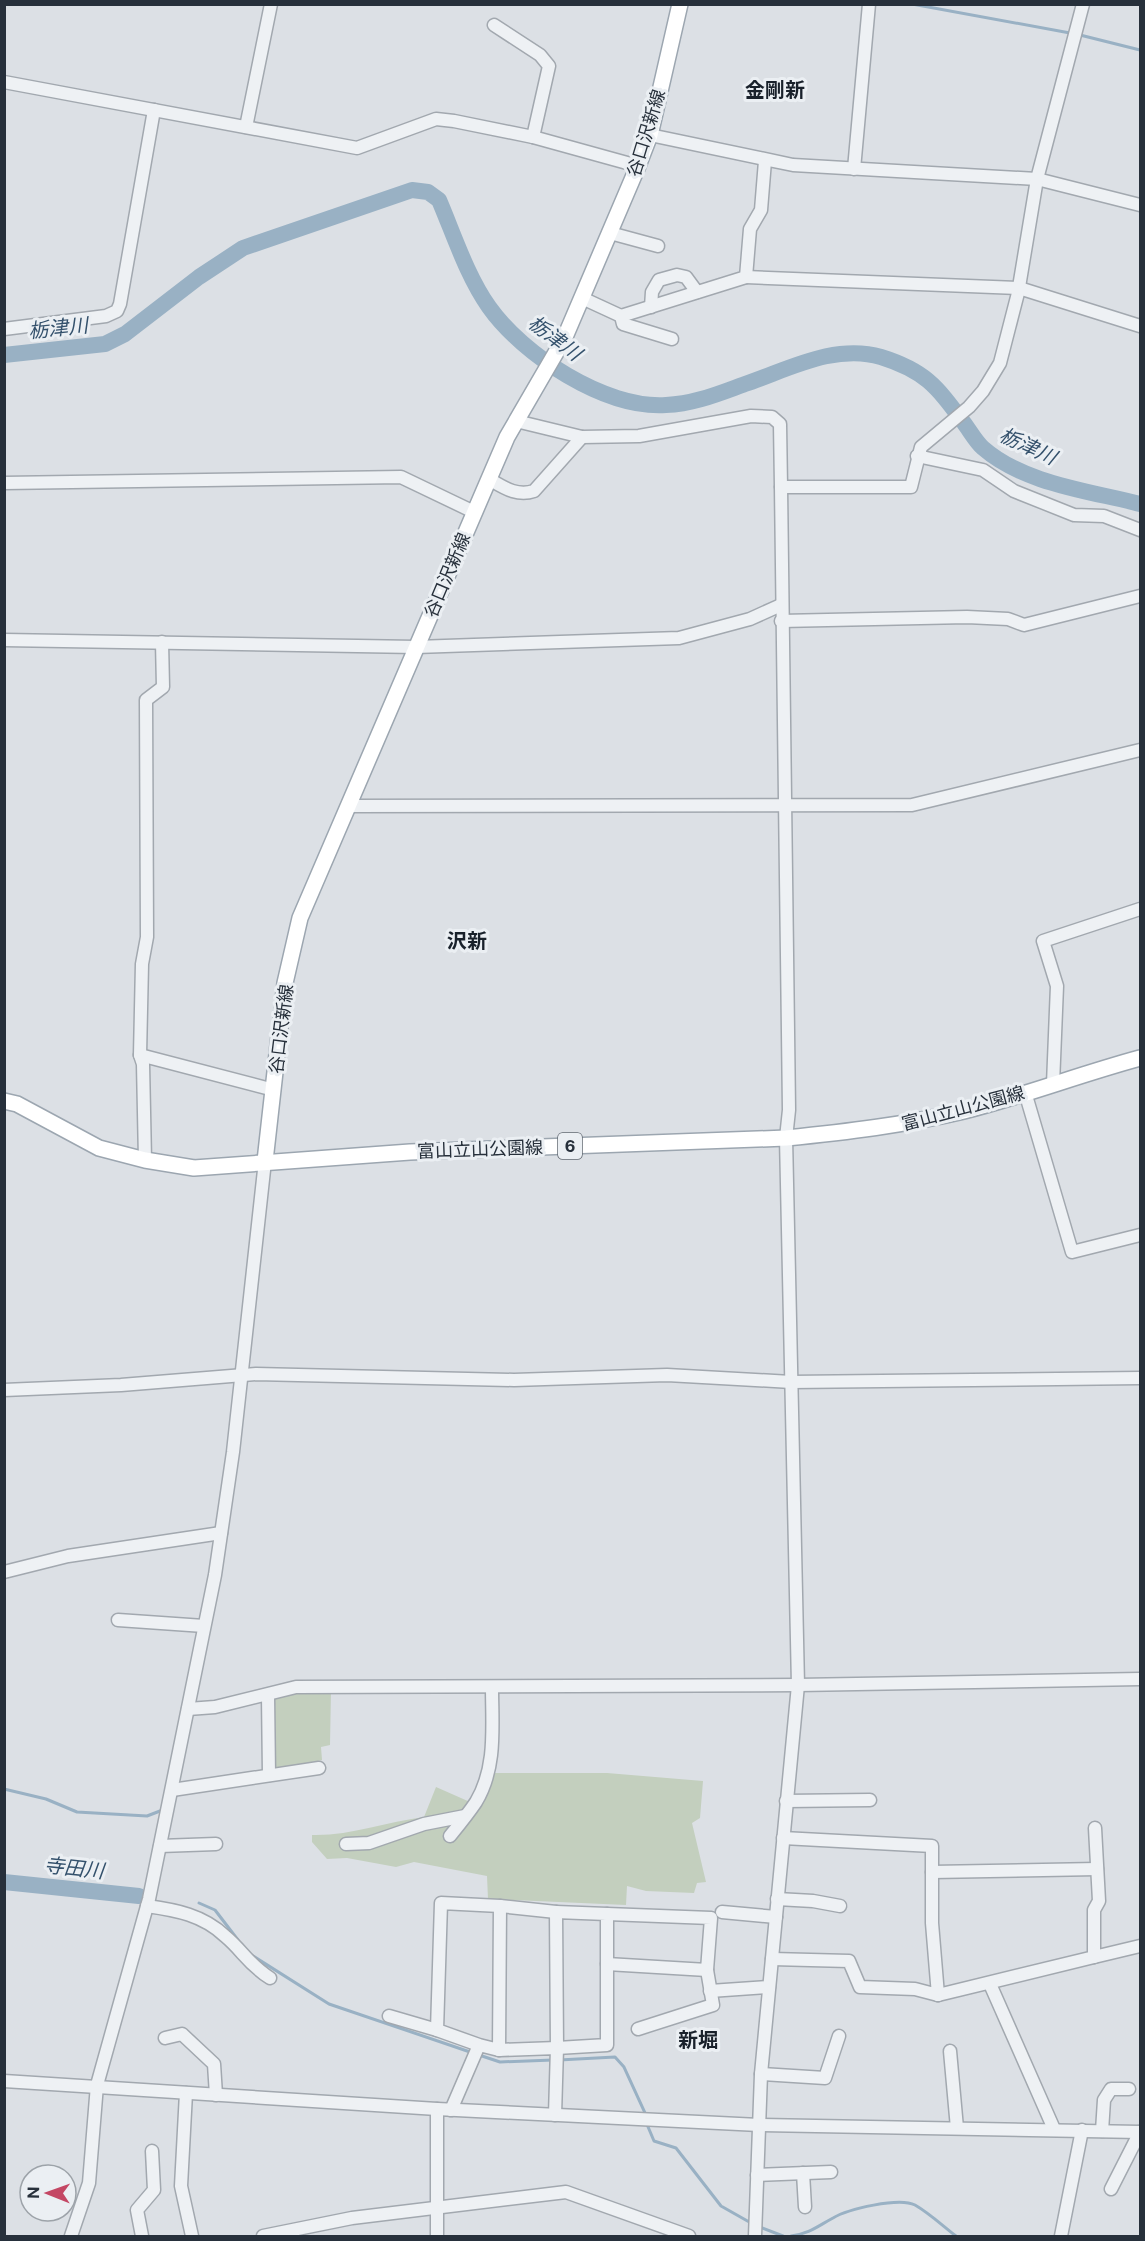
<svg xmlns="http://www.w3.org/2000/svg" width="1145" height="2241" font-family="'Public Sans','Noto Sans JP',sans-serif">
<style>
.green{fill:#c3cfbe}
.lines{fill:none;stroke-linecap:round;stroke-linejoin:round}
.stream{stroke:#99b1c4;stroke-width:3}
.river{stroke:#99b1c4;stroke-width:16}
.minor-casing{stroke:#a2a8af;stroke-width:15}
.major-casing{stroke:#9ca6b0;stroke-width:18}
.minor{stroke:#eef1f4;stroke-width:12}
.major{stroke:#fff;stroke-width:15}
.labels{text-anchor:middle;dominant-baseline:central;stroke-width:6;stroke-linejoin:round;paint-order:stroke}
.shield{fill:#ebeff3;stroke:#626972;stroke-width:1.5}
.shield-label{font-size:16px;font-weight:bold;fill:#27303b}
.street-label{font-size:18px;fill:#27303b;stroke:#ebeff3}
.neighbourhood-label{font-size:20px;font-weight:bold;fill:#19212b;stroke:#ebeff3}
.water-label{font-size:20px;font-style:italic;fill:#34516c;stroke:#ebeff3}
</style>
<rect width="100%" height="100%" fill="#dce0e5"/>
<!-- green -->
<g class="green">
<polygon points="296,1690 331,1690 330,1745 321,1747 322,1760 273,1770 273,1698"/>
<path d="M483 1773H607L703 1781 700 1818 692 1823 706 1882 697 1883 694 1893 646 1891 627 1886 626 1905 488 1899 487 1876 414 1862 396 1867 347 1858 327 1859 312 1842V1835C350 1836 386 1822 424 1817L436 1787 470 1802Z"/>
</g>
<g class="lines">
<!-- stream -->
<g class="stream">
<polyline points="912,4 1070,33"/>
<polyline points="1080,35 1140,50"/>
<polyline points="4,1789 46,1799 77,1812 147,1816 160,1811"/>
<polyline points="199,1903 215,1910 238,1940"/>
<polyline points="253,1956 329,2004 473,2053"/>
<polyline points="479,2055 500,2062 553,2060"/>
<polyline points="559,2060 615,2057 624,2067 646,2115"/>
<polyline points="646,2122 654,2141 676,2148 721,2206 751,2223"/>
<polyline points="760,2227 783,2236"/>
<path d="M791 2236C809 2234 818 2226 833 2218 848 2209 899 2197 915 2205 929 2213 943 2226 956 2236"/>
</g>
<!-- river -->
<g class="river">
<path d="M4 355 105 344 125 334 199 277 243 248 412 190 428 192 439 200C454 235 467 276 489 307 523 355 605 409 666 405 694 404 720 393 745 384 787 370 835 343 881 357 926 371 937 387 964 423 970 431 976 442 983 448 1024 484 1090 491 1140 504"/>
<polyline points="4,1882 139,1896"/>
</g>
<defs>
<g id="minor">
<polyline points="494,25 540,55 549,66 533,137"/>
<polyline points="4,82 357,148 436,119 454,121 533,137 638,166"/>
<polyline points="246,127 271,4"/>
<polyline points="650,135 793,165 1037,179 1140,205"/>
<polyline points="854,169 869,4"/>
<polyline points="610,233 658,246"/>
<polyline points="746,277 1019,288 1140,326"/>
<polyline points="582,298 621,316 746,277 750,229 761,210 765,161"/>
<polyline points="651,307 652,292 659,280 677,275 686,277 697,292"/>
<polyline points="621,316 623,324 672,339"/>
<polyline points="4,329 106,316 117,311 120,304 154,110"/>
<polyline points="582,437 639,436 751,416 772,417 780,424 781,487"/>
<polyline points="917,456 983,470 1014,491 1074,515 1104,516 1140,530"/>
<path d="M489 479C503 487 517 497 534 491L582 437 516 421"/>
<polyline points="4,483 401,477 474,512"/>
<polyline points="781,621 967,617 1008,619 1024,625 1140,596"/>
<polyline points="4,640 416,647 679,638 750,619 781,605"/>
<polyline points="348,806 912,805 1140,750"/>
<polyline points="140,1055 274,1090"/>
<polyline points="1053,1084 1057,986 1043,941 1140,909"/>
<polyline points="1025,1092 1072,1252 1140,1235"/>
<polyline points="145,1160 143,1064 140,1055 142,964 147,937 146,700 163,687 162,642"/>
<polyline points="4,1390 121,1385 256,1374 514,1380 667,1375 791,1382 1140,1378"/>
<polyline points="4,1572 68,1556 221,1533"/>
<polyline points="118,1620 204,1626"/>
<polyline points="268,1696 269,1775"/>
<polyline points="188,1709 215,1707 296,1687 798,1685 1140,1679"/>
<polyline points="172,1790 319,1768"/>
<polyline points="786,1801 870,1800"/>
<path d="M450 1836C459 1825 468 1814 476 1802 497 1767 492 1726 492 1687"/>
<polyline points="346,1844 369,1843 424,1824 465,1816"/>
<polyline points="160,1846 216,1844"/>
<polyline points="932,1872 1097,1869"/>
<polyline points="777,1899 813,1901 840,1906"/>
<path d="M147 1906C176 1910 203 1915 225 1936 243 1951 248 1964 270 1978"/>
<polyline points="500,1906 556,1912"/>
<polygon points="556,1912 607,1914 607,2045 557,2048"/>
<polyline points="722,1912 776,1917"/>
<polyline points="1094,1957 1140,1946"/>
<polyline points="772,1959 849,1961 860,1987 915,1989 938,1995 932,1923 932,1846 783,1838"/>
<polyline points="607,1964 707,1970 711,1918 607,1914"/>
<polyline points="990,1984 1054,2129"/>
<polyline points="710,1991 769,1987"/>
<polyline points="938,1995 1094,1957 1094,1910 1099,1901 1095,1828"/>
<polyline points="389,2016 437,2030"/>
<polyline points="638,2029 713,2005 707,1970"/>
<polyline points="165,2038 182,2034 214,2064 216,2095"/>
<polyline points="499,2050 557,2048 555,2115"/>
<polyline points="950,2051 957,2128"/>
<polyline points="761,2074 825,2078 839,2036"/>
<polyline points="4,2081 437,2109 759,2125 1140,2132"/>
<polyline points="186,2093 181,2186 192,2236"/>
<polyline points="451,2110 479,2045 499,2050 500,1906 441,1903 437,2030 479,2045"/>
<polyline points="1102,2131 1104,2100 1111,2089 1129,2089"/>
<polyline points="803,2173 805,2207"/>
<polyline points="757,2175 831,2172"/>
<polyline points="1111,2189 1140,2132"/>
<polyline points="71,2236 89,2183 97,2085 149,1899 215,1575 233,1452 265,1161"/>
<polyline points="142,2236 137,2210 154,2190 152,2151"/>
<polyline points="263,2236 352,2218 566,2192 689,2236"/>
<polyline points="437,2236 437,2109"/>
<polyline points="755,2236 761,2074 798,1685 786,1138 789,1110 781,487 911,487 921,447 969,407 983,391 1000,363 1018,293 1037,179 1083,4"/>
<polyline points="1061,2236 1082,2130"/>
</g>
<g id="major">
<path d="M4 1101 17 1104 99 1148 145 1160 194 1168 410 1152 786 1138C846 1132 905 1125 964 1111 1023 1096 1081 1074 1140 1058"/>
<polyline points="265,1161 285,983 300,918 507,437 565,337 638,166 650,135 680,4"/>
</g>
</defs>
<!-- minor casing -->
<use href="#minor" class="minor-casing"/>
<!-- major casing -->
<use href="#major" class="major-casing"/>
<!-- minor -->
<use href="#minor" class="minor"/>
<!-- major -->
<use href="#major" class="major"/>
</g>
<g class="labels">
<!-- shield labels -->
<rect class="shield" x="558" y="1133" width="24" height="26" rx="4.5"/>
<g class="shield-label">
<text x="570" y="1146">6</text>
</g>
<!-- street labels -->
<g class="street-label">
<text transform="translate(646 133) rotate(-73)">谷口沢新線</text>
<text transform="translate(447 575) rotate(-67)">谷口沢新線</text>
<text transform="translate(281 1029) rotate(-83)">谷口沢新線</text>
<text transform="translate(963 1108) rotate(-15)">富山立山公園線</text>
<text transform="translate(480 1149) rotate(-2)">富山立山公園線</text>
</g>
<!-- neighbourhood labels -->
<g class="neighbourhood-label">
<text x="775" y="90">金剛新</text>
<text x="467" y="941">沢新</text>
<text x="698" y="2040">新堀</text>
</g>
<!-- water labels -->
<g class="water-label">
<text transform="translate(58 328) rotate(-6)">栃津川</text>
<text transform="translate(555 338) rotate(37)">栃津川</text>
<text transform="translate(1028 446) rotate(25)">栃津川</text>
<text transform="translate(74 1868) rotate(6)">寺田川</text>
</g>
</g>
<!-- border -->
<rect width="1145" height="2241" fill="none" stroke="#27303b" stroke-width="12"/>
<!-- north arrow -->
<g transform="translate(48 2193) rotate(271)"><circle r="28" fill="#ebeff3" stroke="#9da3a9" stroke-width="1.5"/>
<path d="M0-4.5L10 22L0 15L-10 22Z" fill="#c44764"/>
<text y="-9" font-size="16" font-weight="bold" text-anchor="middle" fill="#27303b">N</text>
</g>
</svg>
